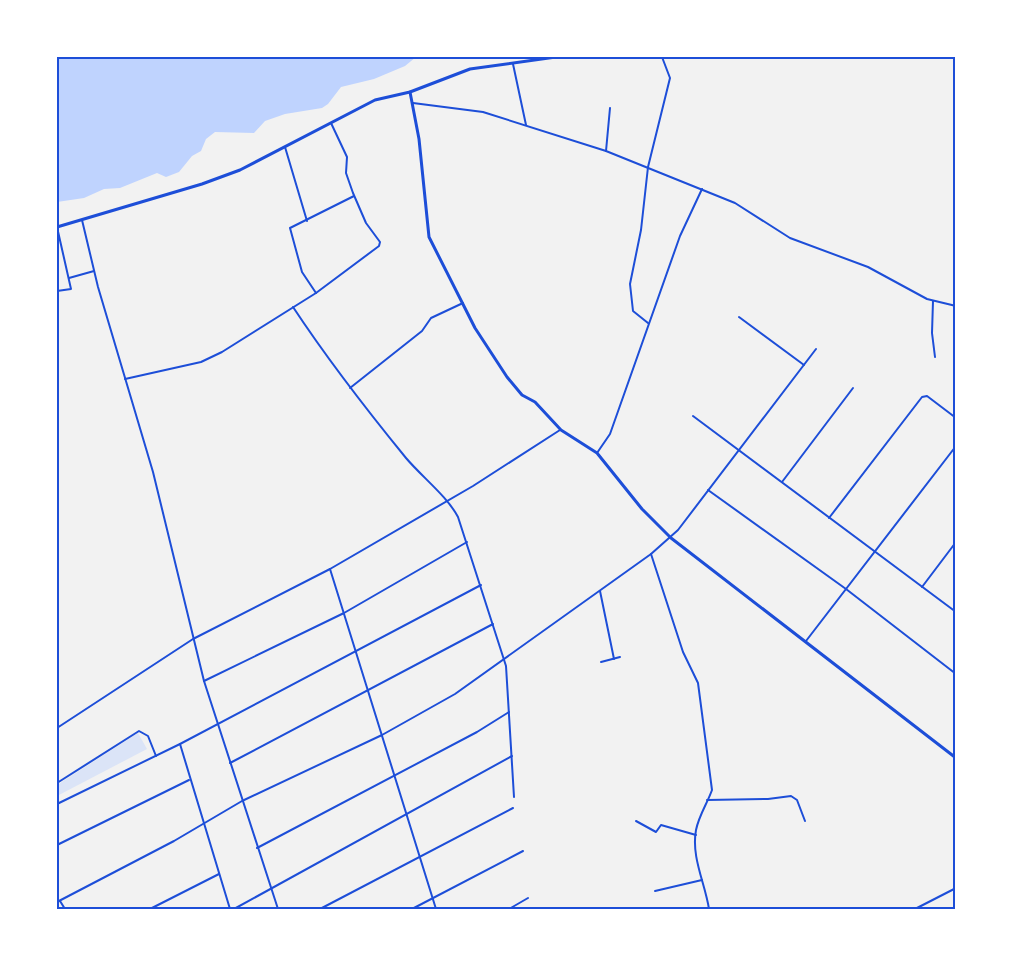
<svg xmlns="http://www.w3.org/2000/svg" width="1013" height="966" font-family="Raleway,sans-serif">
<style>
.green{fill:#dbe4f7}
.water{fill:#bfd3fe}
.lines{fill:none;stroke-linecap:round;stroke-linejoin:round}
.minor{stroke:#1d4ed8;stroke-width:2}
.secondary{stroke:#1d4ed8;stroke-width:3}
.neatline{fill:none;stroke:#1d4ed8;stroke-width:2}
</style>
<rect width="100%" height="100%" fill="#f2f2f2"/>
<!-- green -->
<polygon class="green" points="138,733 147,749 57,796 57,785"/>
<!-- water -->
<polygon class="water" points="57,57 416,57 405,66 374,79 341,87 328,104 322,108 285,114 265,121 254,133 215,132 206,139 201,151 192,156 179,172 166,177 157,173 120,188 104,189 84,198 57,202"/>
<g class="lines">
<!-- minor -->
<g class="minor">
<polyline points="513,64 526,125"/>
<polyline points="413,103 483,112 606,151 735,203 790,238 868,267 927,299 956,306"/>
<polyline points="285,147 307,221"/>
<polyline points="606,151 610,108"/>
<polyline points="82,220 98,287 153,472 204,681 278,909"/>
<polyline points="69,278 94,271"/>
<polyline points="57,291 71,289 57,227"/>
<polyline points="316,293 302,272 290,228 354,196"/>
<polyline points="933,301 932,333 935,357"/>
<path d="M293 307C328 360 366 409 406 458 422 477 447 496 458 517L506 666 514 797"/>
<polyline points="739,317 804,365"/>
<polyline points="648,323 633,311 630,284 641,230 648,167 670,78 662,57"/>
<polyline points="125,379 201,362 222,352 316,293 379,246 380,242 366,223 353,193 346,173 347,157 331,123"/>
<polyline points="350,388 422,331 431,318 463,303"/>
<polyline points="693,416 956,612"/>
<polyline points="597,453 610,434 680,236 702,189"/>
<polyline points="782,482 853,388"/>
<polyline points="708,490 846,589 956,674"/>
<polyline points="829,518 922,397 927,396 956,418"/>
<path d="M651 554 683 652 698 683 712 790C707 804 699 815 696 830 691 857 705 883 709 909"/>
<polyline points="330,569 436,909"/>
<polyline points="922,587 956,542"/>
<polyline points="600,591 614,659"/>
<polyline points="806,641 956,446"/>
<polyline points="601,662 620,657"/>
<polyline points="204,681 344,613 467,542"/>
<polyline points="57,728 193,639 330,569 473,486 560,430"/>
<polyline points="180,744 230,909"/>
<polyline points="230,763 493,624"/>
<polyline points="57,783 139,731 148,736 156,756"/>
<polyline points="707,800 768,799 791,796 797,800 805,821"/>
<polyline points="57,804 180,744 481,585"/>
<polyline points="636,821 656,832 661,825 696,835"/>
<polyline points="57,845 189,780"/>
<polyline points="257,848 477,732 509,712"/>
<polyline points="655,891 702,880"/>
<polyline points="60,901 65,909"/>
<polyline points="57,902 174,841 242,801 382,735 455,694 651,554 678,530 816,349"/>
<polyline points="150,909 219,874"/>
<polyline points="234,909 512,756"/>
<polyline points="320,909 513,808"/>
<polyline points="412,909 523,851"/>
<polyline points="509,909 528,898"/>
<polyline points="915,909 956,888"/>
</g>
<!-- secondary -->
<g class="secondary">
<polyline points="410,92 419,139 429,237 475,328 507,377 522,395 535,402 561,430 597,453 642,509 671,538 956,758"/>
<polyline points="57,227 202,184 240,170 375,100 410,92 470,69 556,57"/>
</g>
</g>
<!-- border -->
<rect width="1013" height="966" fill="none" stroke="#ffffff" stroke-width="117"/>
<rect x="58" y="58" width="896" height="850" class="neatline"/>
</svg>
